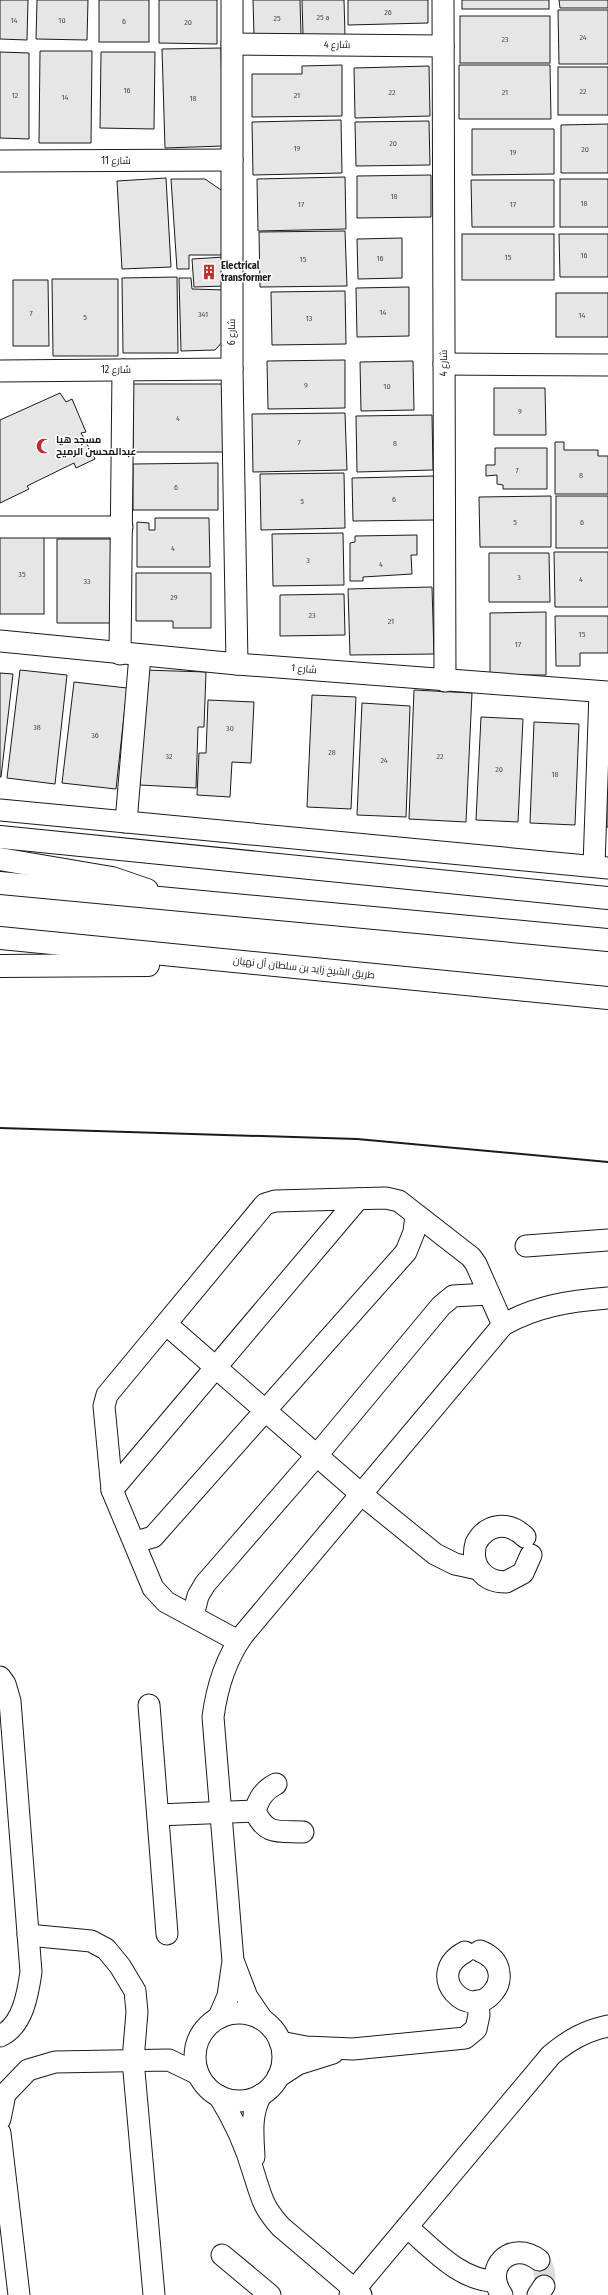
<svg xmlns="http://www.w3.org/2000/svg" width="608" height="2295" font-family="'Fira Sans Condensed',Cairo,sans-serif">
<style>
.building{fill:#e6e6e6;stroke:#1a1a1a}
.lines{fill:none;stroke-linecap:round;stroke-linejoin:round}
.minor-tunnel{stroke:#ddd;stroke-width:21;stroke-dasharray:21 10;stroke-linecap:butt}
.minor-casing{stroke:#1a1a1a;stroke-width:23}
.major-casing{stroke:#1a1a1a;stroke-width:24}
.highway-casing{stroke:#1a1a1a;stroke-width:24}
.minor{stroke:#fff;stroke-width:21}
.major{stroke:#fff;stroke-width:22}
.highway{stroke:#fff;stroke-width:22}
.wall{stroke:#1a1a1a;stroke-width:2}
.labels{text-anchor:middle;dominant-baseline:central;stroke-width:3;stroke-linejoin:round;paint-order:stroke}
.number-label{font-size:8px;fill:#4d4d4d}
.street-label{font-size:10px;fill:#1a1a1a;stroke:#fff}
.poi-label{font-size:10px;font-weight:bold;fill:#1a1a1a;stroke:#fff;text-anchor:start}
</style>
<rect width="100%" height="100%" fill="#fff"/>
<!-- building -->
<g class="building">
<polygon points="0,0 28,0 27,40 0,39"/>
<polygon points="37,0 88,0 87,40 36,39"/>
<rect x="99" y="0" width="50" height="42"/>
<polygon points="159,0 217,0 217,44 159,43"/>
<polygon points="253,0 300,0 301,35 254,36"/>
<polygon points="302,0 344,0 345,35 303,35"/>
<polygon points="348,0 428,0 428,23 348,25"/>
<rect x="462" y="0" width="87" height="9"/>
<polygon points="559,0 608,0 608,8 560,8"/>
<polygon points="558,10 608,10 608,64 559,64"/>
<rect x="460" y="16" width="90" height="47"/>
<polygon points="221,48 223,146 165,148 162,49"/>
<polygon points="40,51 92,51 91,143 39,143"/>
<polygon points="0,52 29,53 29,139 0,138"/>
<polygon points="101,52 155,52 154,129 100,128"/>
<polygon points="342,65 342,116 252,117 252,74 302,74 302,66"/>
<polygon points="459,65 550,65 551,119 459,119"/>
<polygon points="429,66 430,116 355,118 354,68"/>
<rect x="558" y="67" width="50" height="48"/>
<polygon points="341,120 342,173 253,175 252,122"/>
<polygon points="429,121 430,165 356,166 355,122"/>
<polygon points="608,124 608,173 561,173 561,125"/>
<polygon points="472,129 554,129 554,174 472,175"/>
<polygon points="431,175 431,217 357,218 357,176"/>
<polygon points="345,177 346,229 258,231 257,179"/>
<polygon points="166,178 171,267 122,269 117,181"/>
<polygon points="171,179 205,179 224,192 224,255 189,255 189,269 177,269"/>
<rect x="560" y="179" width="48" height="48"/>
<polygon points="471,180 554,180 554,227 472,227"/>
<polygon points="345,231 347,286 260,287 259,232"/>
<rect x="462" y="234" width="92" height="46"/>
<polygon points="559,234 608,234 608,277 560,277"/>
<polygon points="402,238 402,278 358,279 357,239"/>
<polygon points="224,257 225,286 194,287 192,259"/>
<polygon points="177,277 178,353 123,353 122,278"/>
<polygon points="179,278 191,278 192,289 225,290 226,338 215,350 181,351"/>
<polygon points="52,279 118,279 118,356 53,356"/>
<polygon points="13,280 48,280 49,346 13,346"/>
<polygon points="409,287 409,336 357,337 356,288"/>
<polygon points="345,291 346,344 272,345 271,292"/>
<rect x="556" y="293" width="52" height="44"/>
<polygon points="345,360 345,408 268,409 267,361"/>
<polygon points="413,361 414,410 361,411 360,362"/>
<rect x="133" y="384" width="90" height="68"/>
<polygon points="494,388 545,388 546,435 494,435"/>
<polygon points="60,393 66,402 72,399 86,432 81,433 95,459 76,468 74,463 27,486 29,489 0,503 0,420"/>
<polygon points="345,413 347,470 253,472 252,414"/>
<polygon points="432,415 433,470 357,472 356,416"/>
<polygon points="555,442 564,442 564,450 598,450 598,456 608,456 608,494 555,494"/>
<polygon points="495,448 547,448 547,489 503,489 503,485 497,484 497,475 486,476 486,465 495,465"/>
<polygon points="218,463 218,510 133,510 133,464"/>
<polygon points="344,473 345,528 261,530 260,474"/>
<polygon points="434,476 435,520 353,521 352,478"/>
<polygon points="551,496 551,547 480,547 479,497"/>
<rect x="556" y="496" width="52" height="52"/>
<polygon points="155,518 209,518 210,567 137,567 137,522 149,523 149,530 155,530"/>
<polygon points="343,533 344,585 273,586 272,534"/>
<rect x="0" y="534" width="44" height="80"/>
<polygon points="417,535 417,555 411,555 412,574 363,577 363,581 350,581 350,543 355,542 355,536"/>
<polygon points="57,539 117,539 118,623 57,623"/>
<polygon points="554,552 608,552 608,607 555,607"/>
<polygon points="489,553 549,553 550,602 489,602"/>
<polygon points="136,573 211,573 211,628 173,628 173,621 136,621"/>
<polygon points="432,587 434,654 350,655 348,589"/>
<polygon points="344,594 345,635 280,636 280,595"/>
<polygon points="546,612 546,675 490,675 490,613"/>
<polygon points="555,616 608,616 608,653 580,653 580,666 556,666"/>
<polygon points="20,670 67,675 55,784 7,778"/>
<polygon points="144,670 206,672 204,727 198,727 196,788 140,785"/>
<polygon points="0,673 13,674 1,777 0,777"/>
<polygon points="74,682 127,688 116,789 62,783"/>
<polygon points="414,690 472,693 466,822 409,819"/>
<polygon points="312,695 356,697 351,809 307,807"/>
<polygon points="208,700 254,702 251,763 232,762 230,797 197,795 199,753 206,753"/>
<polygon points="362,703 410,706 406,817 357,815"/>
<polygon points="481,717 523,719 518,822 476,820"/>
<polygon points="534,722 579,724 575,825 530,823"/>
<polygon points="608,740 608,827 604,827"/>
</g>
<g class="lines">
<!-- minor-tunnel -->
<path class="minor-tunnel" d="M539 2260C545 2269 546 2275 544 2286"/>
<defs>
<g id="minor">
<polyline points="232,0 232,369 237,664"/>
<polyline points="443,0 445,681"/>
<polyline points="232,44 443,46"/>
<polyline points="0,161 232,160"/>
<polyline points="444,364 608,365"/>
<polyline points="0,371 232,369"/>
<polyline points="0,527 122,527"/>
<polyline points="0,641 237,664 608,692"/>
<polyline points="120,654 123,370"/>
<polyline points="0,810 608,868"/>
<polyline points="126,822 140,655"/>
<polyline points="594,866 600,692"/>
<polyline points="526,1246 608,1240"/>
<polyline points="166,1324 361,1494 435,1554 455,1564 478,1569"/>
<polyline points="112,1490 358,1199"/>
<path d="M525 1537C509 1521 487 1523 476 1543 470 1565 483 1582 506 1582L523 1573 531 1555"/>
<polyline points="135,1542 153,1537 406,1252 414,1232 416,1215"/>
<polyline points="193,1616 198,1596 205,1584 317,1455 441,1306 453,1296 489,1294"/>
<polyline points="238,1641 166,1602 153,1588 112,1490 104,1406 107,1395 265,1204 275,1201 386,1198 399,1201 471,1257 476,1264 503,1325"/>
<path d="M0 1677 5 1684 10 1701 31 1972C28 1993 23 2026 0 2036"/>
<polyline points="149,1705 167,1934"/>
<path d="M276 1784C264 1790 259 1798 255 1811 266 1836 279 1831 303 1832"/>
<polyline points="158,1815 255,1811"/>
<polyline points="28,1935 91,1941 106,1949 120,1966 135,1991 137,2012 133,2060 154,2295"/>
<path d="M465 1952C422 1975 470 2024 494 1991 498 1986 500 1980 499 1973 498 1962 490 1955 480 1951"/>
<polyline points="234,1963 247,1997 262,2019"/>
<circle cx="239" cy="2057" r="44"/>
<path d="M219 2017 228 1996 233 1961 213 1717C217 1687 225 1660 243 1635L503 1325C536 1306 570 1301 608 1298"/>
<polyline points="280,2042 306,2047 353,2049 465,2038 476,2029 479,2015 478,2001"/>
<polyline points="278,2077 298,2064 333,2053"/>
<path d="M219 2096C234 2120 246 2146 254 2174 262 2199 263 2207 281 2227L361 2295"/>
<polyline points="0,2119 5,2094 28,2070 55,2062 169,2060 198,2074"/>
<polyline points="0,2133 19,2295"/>
<path d="M254 2157C253 2136 250 2114 261 2095"/>
<path d="M407 2227C432 2248 460 2281 495 2281"/>
<polyline points="222,2255 270,2295"/>
<path d="M350 2295 551 2055C569 2040 585 2031 608 2026"/>
<path d="M502 2295C482 2267 512 2239 539 2260"/>
<polyline points="538,2295 544,2286"/>
</g>
<polyline id="major" points="0,837 608,898"/>
<g id="highway">
<polyline points="0,859 112,878 147,890"/>
<polyline points="0,883 608,940"/>
<polyline points="0,938 608,998"/>
<polyline points="0,966 148,965"/>
</g>
</defs>
<!-- minor casing -->
<use href="#minor" class="minor-casing"/>
<!-- major casing -->
<use href="#major" class="major-casing"/>
<!-- highway casing -->
<use href="#highway" class="highway-casing"/>
<!-- minor -->
<use href="#minor" class="minor"/>
<!-- major -->
<use href="#major" class="major"/>
<!-- highway -->
<use href="#highway" class="highway"/>
<!-- wall -->
<polyline class="wall" points="0,1128 357,1139 608,1162"/>
</g>
<!-- icons -->
<defs>
<symbol id="building-bare" viewBox="-9 -9 18 18"><path d="M-4-6H4V6H1V3H-1V6H-4ZM-2.5-4.3h1.7v1.8h-1.7ZM.8-4.3h1.7v1.8H.8ZM-2.5-1h1.7V.8h-1.7ZM.8-1h1.7V.8H.8Z" fill="#c62828" stroke="#fff" stroke-width="2.5" paint-order="stroke"/></symbol>
<symbol id="mosque-bare" viewBox="-9 -9 18 18"><path d="M3.5-4.9A6 6 0 1 0 3.5 4.9A5 5 0 1 1 3.5-4.9Z" fill="#c62828" stroke="#fff" stroke-width="2.5" paint-order="stroke"/></symbol>
</defs>
<g fill-rule="evenodd">
<use href="#building-bare" x="198" y="261" width="22" height="22"/>
<use href="#mosque-bare" x="33" y="435" width="22" height="22"/>
</g>
<g class="labels">
<!-- number labels -->
<g class="number-label">
<text x="388" y="12">26</text>
<text x="323" y="17">25 a</text>
<text x="277" y="18">25</text>
<text x="14" y="20">14</text>
<text x="62" y="20">10</text>
<text x="124" y="21">6</text>
<text x="188" y="22">20</text>
<text x="583" y="37">24</text>
<text x="505" y="39">23</text>
<text x="127" y="90">16</text>
<text x="583" y="91">22</text>
<text x="392" y="92">22</text>
<text x="505" y="92">21</text>
<text x="15" y="95">12</text>
<text x="297" y="95">21</text>
<text x="65" y="97">14</text>
<text x="193" y="98">18</text>
<text x="393" y="143">20</text>
<text x="297" y="148">19</text>
<text x="585" y="149">20</text>
<text x="513" y="152">19</text>
<text x="394" y="196">18</text>
<text x="584" y="203">18</text>
<text x="301" y="204">17</text>
<text x="513" y="204">17</text>
<text x="584" y="255">16</text>
<text x="508" y="257">15</text>
<text x="380" y="258">16</text>
<text x="303" y="259">15</text>
<text x="383" y="312">14</text>
<text x="31" y="313">7</text>
<text x="203" y="314">341</text>
<text x="582" y="315">14</text>
<text x="85" y="317">5</text>
<text x="309" y="318">13</text>
<text x="306" y="385">9</text>
<text x="387" y="386">10</text>
<text x="520" y="411">9</text>
<text x="178" y="418">4</text>
<text x="299" y="442">7</text>
<text x="395" y="443">8</text>
<text x="517" y="470">7</text>
<text x="581" y="475">8</text>
<text x="176" y="487">6</text>
<text x="394" y="499">6</text>
<text x="302" y="501">5</text>
<text x="515" y="522">5</text>
<text x="582" y="522">6</text>
<text x="173" y="548">4</text>
<text x="308" y="560">3</text>
<text x="381" y="564">4</text>
<text x="22" y="574">35</text>
<text x="519" y="577">3</text>
<text x="581" y="579">4</text>
<text x="87" y="581">33</text>
<text x="174" y="597">29</text>
<text x="312" y="615">23</text>
<text x="391" y="621">21</text>
<text x="582" y="634">15</text>
<text x="518" y="644">17</text>
<text x="37" y="727">38</text>
<text x="230" y="728">30</text>
<text x="95" y="735">36</text>
<text x="332" y="752">28</text>
<text x="169" y="756">32</text>
<text x="440" y="756">22</text>
<text x="384" y="760">24</text>
<text x="499" y="769">20</text>
<text x="555" y="774">18</text>
</g>
<!-- street labels -->
<g class="street-label">
<text transform="translate(337 45) rotate(1)">شارع 4</text>
<text x="116" y="161">شارع 11</text>
<text transform="translate(232 332) rotate(-90)">شارع 6</text>
<text transform="translate(444 363) rotate(-90)">شارع 4</text>
<text x="116" y="370">شارع 12</text>
<text transform="translate(304 669) rotate(5)">شارع 1</text>
<text transform="translate(304 968) rotate(6)">طريق الشيخ زايد بن سلطان آل نهيان</text>
</g>
<!-- poi labels -->
<g class="poi-label">
<text x="221" y="266">Electrical<tspan x="221" dy="12">transformer</tspan></text>
<text x="56" y="440">مسجد هيا<tspan x="56" dy="12">عبدالمحسن الرميح</tspan></text>
</g>
</g>
</svg>
